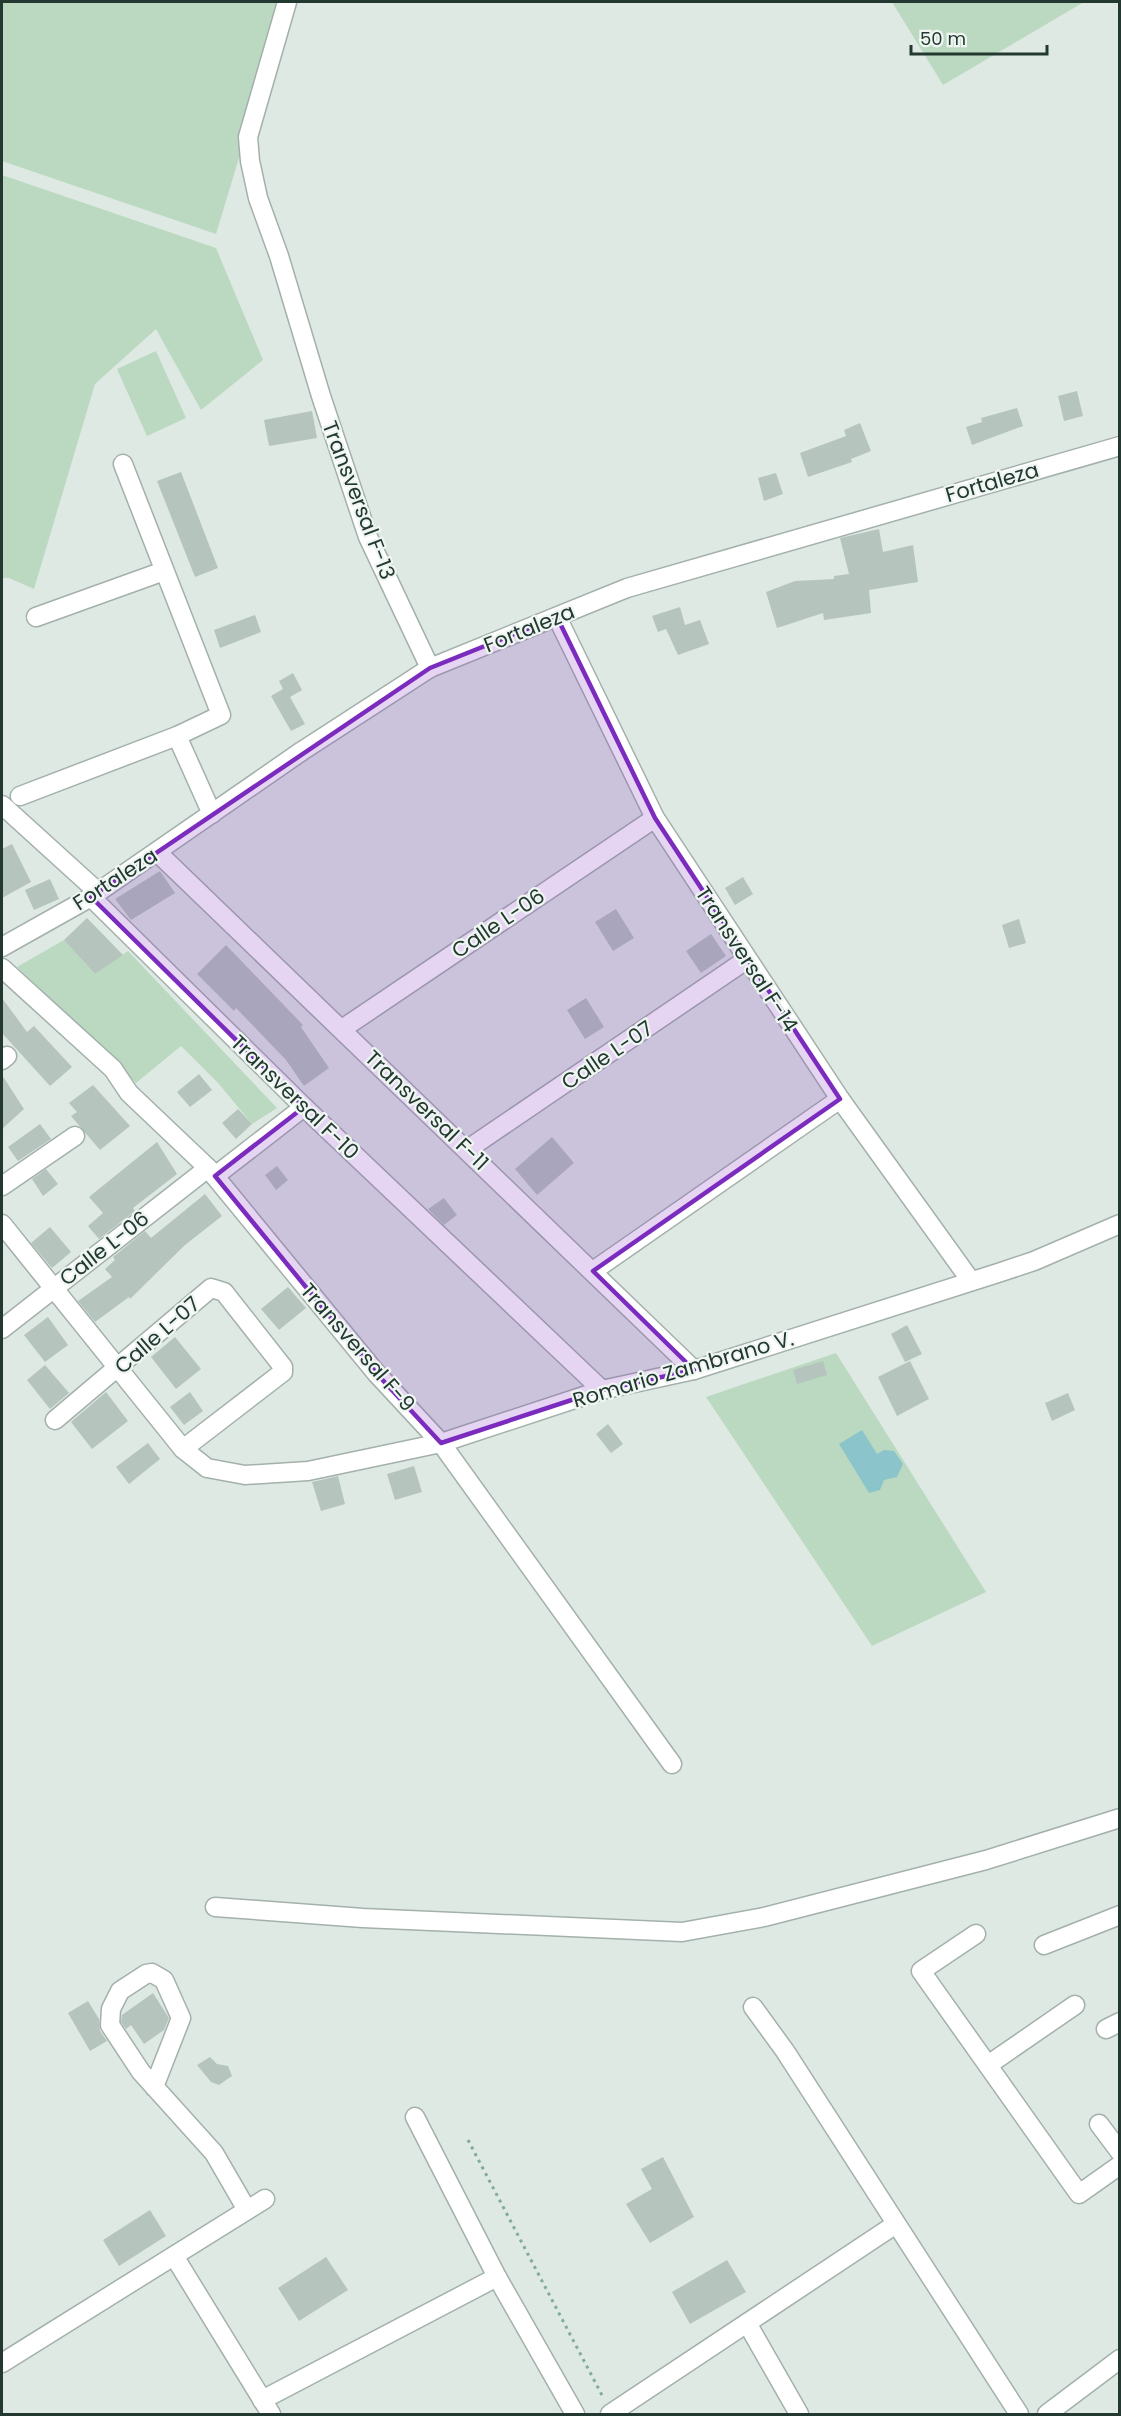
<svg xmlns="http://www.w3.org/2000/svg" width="1121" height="2416" font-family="Poppins,sans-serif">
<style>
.green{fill:#bad9c0}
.water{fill:#8bc5cb}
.building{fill:#b5c4bd}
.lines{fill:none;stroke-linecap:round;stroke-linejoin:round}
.minor-casing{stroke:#a3b0ab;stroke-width:21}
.path{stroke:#82ab9c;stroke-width:3;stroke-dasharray:3 4.5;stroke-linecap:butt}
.minor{stroke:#fff;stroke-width:18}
.marked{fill:#7b2cbf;fill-opacity:0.2;stroke:#7b2cbf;stroke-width:4.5;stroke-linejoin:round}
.labels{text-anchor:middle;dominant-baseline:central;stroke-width:4.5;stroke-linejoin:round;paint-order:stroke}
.street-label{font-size:21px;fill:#223831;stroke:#eff6f2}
</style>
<rect width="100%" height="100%" fill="#dfe9e4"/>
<!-- green -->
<g class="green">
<polygon points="2,2 286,2 216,234 2,161"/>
<polygon points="892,2 1084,2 943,85"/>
<polygon points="2,175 216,248 263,360 201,410 156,329 95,384 34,589 9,578 2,578"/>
<polygon points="156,351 186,418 147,436 117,369"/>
<polygon points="64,940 95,974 128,951 277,1108 252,1124 219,1084 181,1046 136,1083 96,1042 17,967"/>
<polygon points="836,1353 986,1592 872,1646 706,1397"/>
</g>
<!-- water -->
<polygon class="water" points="862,1430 877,1454 884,1450 894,1451 903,1464 897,1477 884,1480 880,1490 869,1493 839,1444"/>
<!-- building -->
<g class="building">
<polygon points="1077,391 1083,416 1064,421 1058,396"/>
<polygon points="1017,408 1023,426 972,445 966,427 982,422 981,418"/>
<polygon points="312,411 317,438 269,446 264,420"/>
<polygon points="860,423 871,451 851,459 852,462 808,477 800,453 846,436 844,430"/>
<polygon points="181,472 218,568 195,577 157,481"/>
<polygon points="776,473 783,494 764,501 758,478"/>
<polygon points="879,529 883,552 913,545 918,582 869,590 871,613 824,620 823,613 777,628 766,592 795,581 834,579 834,576 849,574 840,538"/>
<polygon points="680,607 685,625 700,620 709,644 678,655 666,629 658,632 652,616"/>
<polygon points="255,615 261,632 220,648 214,630"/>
<polygon points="293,673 302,690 290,697 305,724 291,731 271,696 283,689 279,681"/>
<polygon points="12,844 31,882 2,898 2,849"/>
<polygon points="160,871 175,893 131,920 115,899"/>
<polygon points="743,877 753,894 735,905 725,888"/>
<polygon points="50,879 59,899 34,910 25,890"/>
<polygon points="616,909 634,938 613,951 595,922"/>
<polygon points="87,918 123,955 95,974 64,940"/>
<polygon points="1019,919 1026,943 1009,948 1002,925"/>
<polygon points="711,934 726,956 701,973 686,951"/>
<polygon points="226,945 303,1025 301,1027 329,1068 304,1086 286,1060 236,1008 234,1011 197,974"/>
<polygon points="2,998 27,1032 34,1026 72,1067 50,1086 2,1033"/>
<polygon points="586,998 604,1027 585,1039 567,1010"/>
<polygon points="199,1074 212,1090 190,1107 177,1092"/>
<polygon points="2,1075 24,1109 2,1129"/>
<polygon points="93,1085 130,1126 100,1150 71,1116 77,1112 69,1103"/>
<polygon points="238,1109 252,1124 236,1139 222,1123"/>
<polygon points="40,1124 51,1139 18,1161 8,1147"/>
<polygon points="552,1137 574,1163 537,1195 515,1169"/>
<polygon points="157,1142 177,1174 133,1208 135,1211 99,1239 88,1226 103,1213 89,1197"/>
<polygon points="277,1166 288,1180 276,1190 265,1175"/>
<polygon points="46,1169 58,1184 43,1196 32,1179"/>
<polygon points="205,1194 222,1216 185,1245 130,1299 129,1297 95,1322 78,1301 112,1277 105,1269 115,1260 113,1257 145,1231 151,1238"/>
<polygon points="444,1198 457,1215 444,1225 428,1209"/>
<polygon points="50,1227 71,1252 52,1268 31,1243"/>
<polygon points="288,1287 306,1308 279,1330 261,1309"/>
<polygon points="48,1317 68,1345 45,1362 24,1335"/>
<polygon points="907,1325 922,1354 905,1362 891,1334"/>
<polygon points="175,1337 201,1369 176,1389 151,1357"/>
<polygon points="823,1361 827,1375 797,1384 793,1370"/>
<polygon points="910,1361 929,1399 897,1416 878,1377"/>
<polygon points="45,1365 69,1393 50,1409 27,1380"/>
<polygon points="106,1392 128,1421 92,1449 71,1422"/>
<polygon points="190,1392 203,1411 184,1425 170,1407"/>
<polygon points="1068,1393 1075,1410 1052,1421 1045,1403"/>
<polygon points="608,1424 623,1444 611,1453 596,1434"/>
<polygon points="148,1443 160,1459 129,1484 116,1467"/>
<polygon points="414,1466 422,1492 395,1500 387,1474"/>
<polygon points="338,1476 345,1504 321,1511 312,1482"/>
<polygon points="153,1993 169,2018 164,2030 144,2044 131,2025 126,2029 121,2022 122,2015"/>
<polygon points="88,2001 99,2019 100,2031 107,2041 90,2051 68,2013"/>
<polygon points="210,2057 217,2064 228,2066 232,2076 219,2085 211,2082 197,2065"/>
<polygon points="663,2157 694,2217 650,2243 626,2204 652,2189 641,2169"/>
<polygon points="150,2210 166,2236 119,2266 103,2240"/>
<polygon points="326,2257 348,2290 299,2321 278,2288"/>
<polygon points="727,2260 746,2292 690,2324 672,2292"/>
</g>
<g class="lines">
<defs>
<g id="minor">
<polyline points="287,2 248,137 250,161 258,198 279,256 321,396 368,537 430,668"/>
<polyline points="36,617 164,571"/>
<polyline points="557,617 655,818 840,1099 971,1281"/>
<polyline points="177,736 212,814"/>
<polyline points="20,796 177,736 221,715 123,464"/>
<polyline points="2,805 98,892 91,897 304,1107 602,1390"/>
<polyline points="157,852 694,1370"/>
<polyline points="2,947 91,897 302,751 430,668 627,588 1120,446"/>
<polyline points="2,968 113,1069 129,1093 208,1168 377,1374 441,1443 672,1764"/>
<polyline points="342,1029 655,818"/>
<polyline points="2,1060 7,1056"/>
<polyline points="468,1149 746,960"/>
<polyline points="215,1176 304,1107"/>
<polyline points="2,1186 75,1136"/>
<polyline points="2,1224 183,1449 207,1468 245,1475 308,1471 441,1443 602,1390 694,1370 998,1273 1034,1261 1120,1224"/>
<polyline points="593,1271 840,1099"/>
<polyline points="2,1329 208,1168"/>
<polyline points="55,1420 211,1288 224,1292 283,1367 283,1372 183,1449"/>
<polyline points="215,1907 363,1918 682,1932 764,1917 986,1860 1120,1818"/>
<polyline points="976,1934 921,1971 1079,2194 1120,2165"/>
<polyline points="1044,1945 1120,1915"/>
<polyline points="753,2007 785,2051 1019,2414"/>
<polyline points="1106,2029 1120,2022"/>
<polyline points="988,2065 1075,2005"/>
<polyline points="154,2087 181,2018 164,1980 152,1973 146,1974 120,1991 111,2009 110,2025 141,2072 214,2153 247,2210"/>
<polyline points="415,2117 497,2277 575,2414"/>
<polyline points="1099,2124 1120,2152"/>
<polyline points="174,2256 271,2414"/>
<polyline points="747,2323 799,2414"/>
<polyline points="2,2363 265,2199"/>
<polyline points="262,2400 497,2277"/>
<polyline points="610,2414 896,2224"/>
<polyline points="1047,2414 1120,2359"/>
</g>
</defs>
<!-- minor casing -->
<use href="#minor" class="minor-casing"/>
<!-- path -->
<polyline class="path" points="468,2140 604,2399"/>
<!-- minor -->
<use href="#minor" class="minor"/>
</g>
<!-- marked area -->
<path class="marked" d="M557 617 655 818 840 1099 593 1271 694 1370 602 1390 441 1443 377 1374 215 1176 304 1107 91 897 430 668Z"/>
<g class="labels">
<!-- street labels -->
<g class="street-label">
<text transform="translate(992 482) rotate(-16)">Fortaleza</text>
<text transform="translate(359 500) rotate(69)">Transversal F-13</text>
<text transform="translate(529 628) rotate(-22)">Fortaleza</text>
<text transform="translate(115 879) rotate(-33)">Fortaleza</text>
<text transform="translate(498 923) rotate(-34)">Calle L-06</text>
<text transform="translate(747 959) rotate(57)">Transversal F-14</text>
<text transform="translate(607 1055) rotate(-34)">Calle L-07</text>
<text transform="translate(295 1097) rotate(44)">Transversal F-10</text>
<text transform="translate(427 1110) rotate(44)">Transversal F-11</text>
<text transform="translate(104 1248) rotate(-38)">Calle L-06</text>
<text transform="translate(157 1335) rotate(-41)">Calle L-07</text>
<text transform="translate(358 1347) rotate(49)">Transversal F-9</text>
<text transform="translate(683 1369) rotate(-16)">Romario Zambrano V.</text>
</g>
</g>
<!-- border -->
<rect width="1121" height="2416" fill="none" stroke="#223831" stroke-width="6"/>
<!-- scale -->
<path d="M911 45v9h136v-9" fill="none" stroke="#223831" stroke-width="3"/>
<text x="920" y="45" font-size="18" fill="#223831" stroke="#eff6f2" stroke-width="4.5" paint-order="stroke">50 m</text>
</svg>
